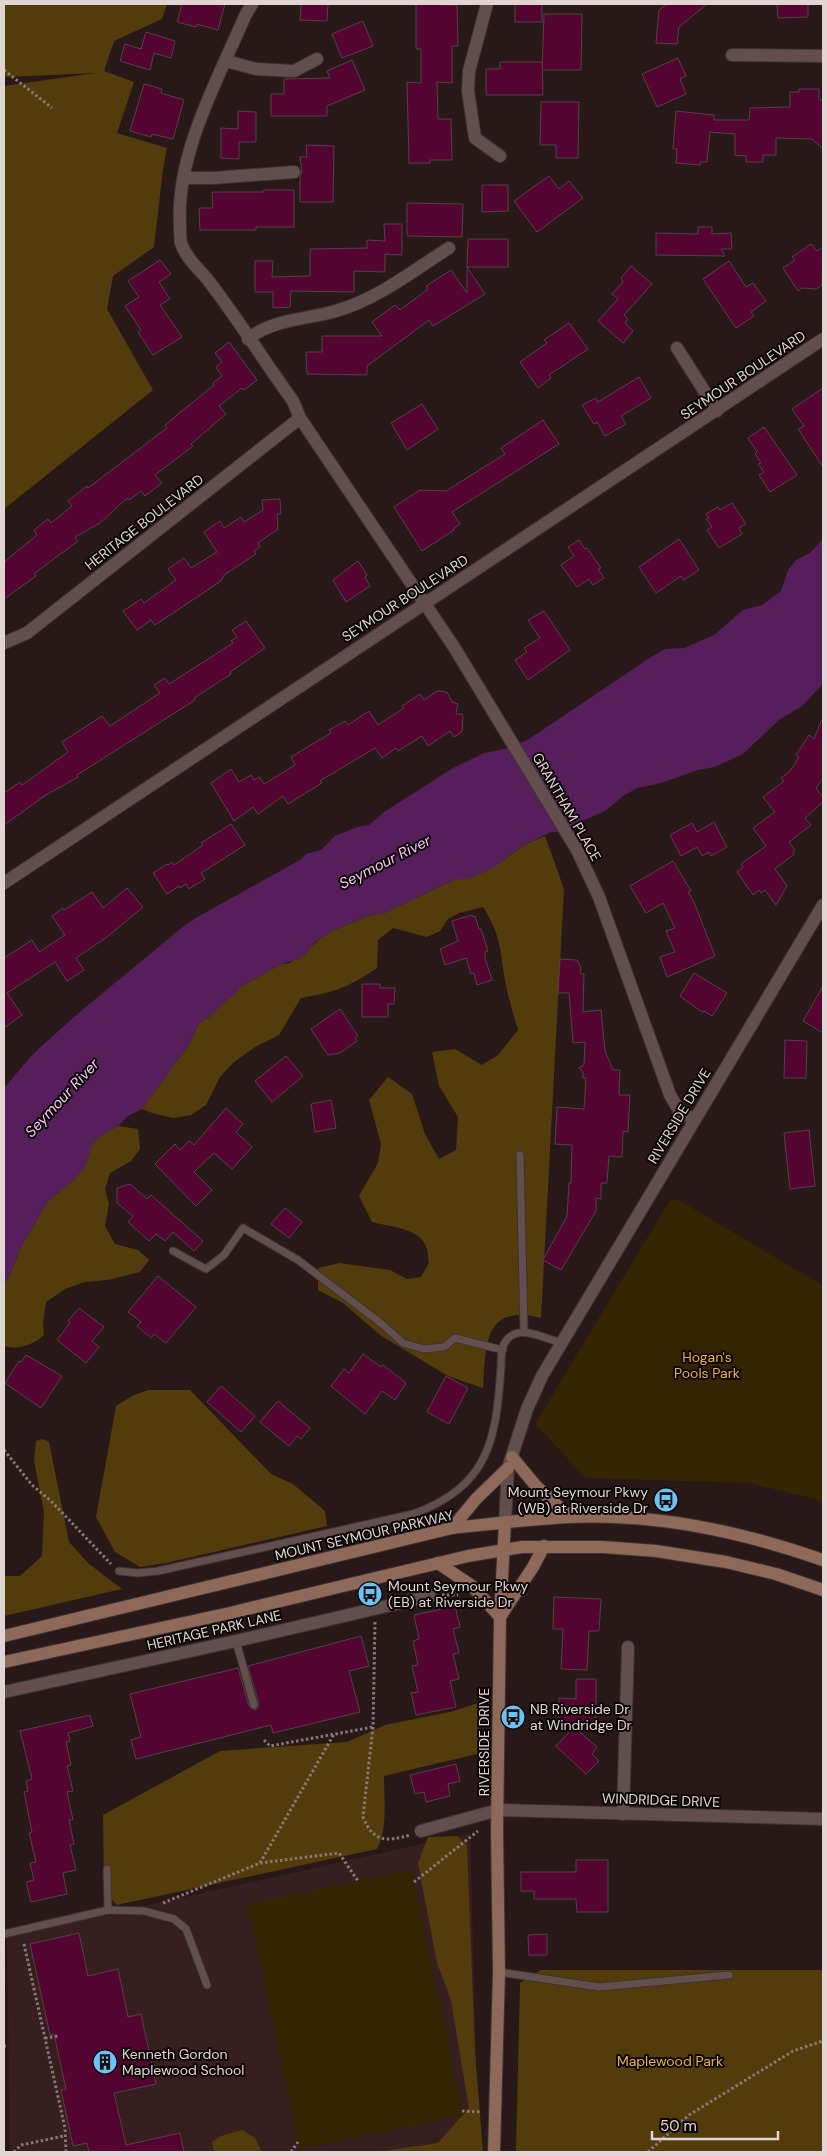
<svg xmlns="http://www.w3.org/2000/svg" width="827" height="2156" font-family="'DM Sans',sans-serif">
<style>
.built{fill:#361f1e}
.green{fill:#352400}
.forest{fill:#533c0c}
.water{fill:#561f5c}
.building{fill:#540431;stroke:#534148}
.lines{fill:none;stroke-linecap:round;stroke-linejoin:round}
.lane-casing{stroke:#3e3232;stroke-width:9}
.street-casing{stroke:#3e3232;stroke-width:14}
.secondary-casing{stroke:#3e3232;stroke-width:14}
.path{stroke:#877978;stroke-width:3;stroke-dasharray:2.5 2.5;stroke-linecap:butt}
.lane{stroke:#624e4d;stroke-width:7}
.street{stroke:#624e4d;stroke-width:12}
.secondary{stroke:#8e6858;stroke-width:12}
.labels{text-anchor:middle;dominant-baseline:central;stroke-width:4;stroke-linejoin:round;paint-order:stroke}
.street-label{font-size:14px;fill:#e1d5d4;stroke:#0c0605}
.park-label{font-size:14px;fill:#eeb33a;stroke:#0c0605}
.poi-label{font-size:14px;fill:#e1d5d4;stroke:#0c0605;text-anchor:start}
.water-label{font-size:15px;font-style:italic;fill:#f6c5fa;stroke:#0c0605}
</style>
<rect width="100%" height="100%" fill="#281817"/>
<!-- built -->
<polygon class="built" points="470,1833 477,2094 476,2140 428,2152 10,2152 7,1937"/>
<!-- green -->
<g class="green">
<polygon points="673,1200 679,1200 823,1286 823,1501 749,1483 586,1478 535,1424 668,1203"/>
<polygon points="411,1870 463,2115 300,2149 248,1904"/>
</g>
<!-- forest -->
<g class="forest">
<polygon points="4,4 167,4 162,19 114,41 104,71 134,82 117,133 167,148 163,169 154,247 113,276 107,309 153,390 4,509 4,86 96,73 4,77"/>
<path d="M545 836 564 889 541 1318C483 1303 486 1346 483 1388L448 1376 380 1335 343 1303 318 1290V1268L339 1263 390 1270 407 1279 421 1277 429 1263C428 1258 428 1249 425 1244 417 1228 387 1226 372 1222L359 1196 378 1163 381 1144 369 1100 388 1077 412 1094 425 1134 439 1159 456 1150 458 1117 439 1086 432 1052 455 1049 482 1065 498 1055 518 1030C513 1013 508 997 505 981 500 950 501 935 483 907L459 913 448 919 440 931 427 937 393 928 378 940 377 968C349 987 335 992 301 998L279 1035 255 1047 233 1063 220 1077 206 1105 191 1115 173 1118 152 1113 142 1109 190 1043 199 1023 208 1018 228 998 235 995 239 988 281 964 290 963 329 932 371 915 384 913 454 880 500 863 524 845Z"/>
<path d="M118 1126 138 1129 140 1149 131 1161 110 1173 105 1189 109 1204 105 1226 115 1244 138 1250 149 1260 140 1272 108 1280 85 1282 65 1289 46 1302 43 1323 44 1335C33 1345 19 1350 4 1346V1283L8 1279 22 1245 48 1201 74 1180 93 1143 103 1134Z"/>
<polygon points="148,1390 190,1390 271,1474 293,1484 325,1511 327,1526 166,1563 140,1567 115,1552 96,1517 116,1406 132,1396"/>
<polygon points="43,1439 49,1442 69,1542 89,1564 122,1589 4,1616 4,1576 20,1576 42,1556 44,1512 34,1461 36,1441"/>
<path d="M478 1703 477 1754 384 1776C384 1798 388 1829 377 1849L117 1905 104 1891 103 1815 220 1751 347 1742 385 1725 450 1712Z"/>
<polygon points="457,1836 467,1845 475,2052 483,2152 376,2152 438,2143 469,2108 451,2000 437,1963 418,1863 428,1837"/>
<polygon points="541,1970 823,1970 823,2152 516,2152 520,1983"/>
<polygon points="242,2130 255,2138 262,2152 214,2152 212,2142 221,2136"/>
</g>
<!-- water -->
<polygon class="water" points="823,539 823,684 802,706 779,720 743,754 715,767 698,770 661,783 637,788 623,796 605,811 558,832 551,832 524,845 493,868 471,878 454,880 384,913 371,915 329,932 313,944 309,951 299,959 281,964 239,988 235,995 228,999 208,1018 199,1023 190,1043 142,1109 128,1116 118,1126 103,1134 93,1143 85,1167 74,1180 48,1201 22,1245 8,1279 4,1283 4,1088 33,1054 75,1016 185,925 199,916 300,860 306,854 321,850 335,836 357,827 369,825 384,812 453,768 484,753 509,748 529,739 651,657 665,649 684,648 714,635 743,610 762,605 781,591 788,570 796,560 810,553"/>
<!-- building -->
<g class="building">
<polygon points="182,4 225,4 218,30 197,24 196,27 177,22"/>
<polygon points="301,4 328,4 327,21 300,20"/>
<polygon points="416,4 457,5 458,46 452,46 452,83 437,82 438,119 451,119 452,160 430,160 430,163 409,163 407,82 421,83 421,49 416,49"/>
<rect x="515" y="4" width="27" height="18"/>
<polygon points="667,4 707,4 679,27 677,44 656,43 659,10"/>
<polygon points="777,4 808,4 808,17 778,18"/>
<polygon points="544,14 582,14 581,70 542,70"/>
<polygon points="363,21 373,46 342,58 332,34"/>
<polygon points="146,32 175,41 171,58 154,53 150,70 120,61 125,44 141,49"/>
<polygon points="678,58 686,76 680,79 686,94 657,107 642,74"/>
<polygon points="352,60 365,90 327,106 327,116 271,116 271,94 284,94 284,79 330,78 327,71"/>
<polygon points="500,62 542,62 543,95 486,95 486,69 500,69"/>
<polygon points="144,84 162,89 161,93 184,100 173,139 152,134 151,137 130,131"/>
<polygon points="799,89 819,89 819,100 823,100 823,149 812,139 776,138 776,155 763,155 763,162 746,162 746,156 735,155 735,134 710,132 707,162 700,162 700,165 676,163 677,149 673,149 676,111 714,115 714,120 749,120 750,108 790,107 790,92 799,92"/>
<polygon points="541,102 579,102 578,158 556,158 556,145 540,145"/>
<polygon points="238,111 256,112 256,142 239,142 239,159 221,158 221,128 238,129"/>
<polygon points="306,145 334,146 333,202 300,202 300,177 302,172 300,157 307,157"/>
<polygon points="549,176 559,189 569,181 583,198 537,232 514,201"/>
<polygon points="482,185 508,185 508,211 482,212"/>
<polygon points="263,190 294,190 294,227 256,227 256,230 200,230 199,208 213,208 212,192 263,192"/>
<polygon points="407,203 463,204 462,237 407,236"/>
<polygon points="384,224 402,224 402,255 385,254 385,272 354,271 354,292 291,291 290,307 273,308 273,292 255,292 255,261 273,261 272,277 310,276 310,249 367,248 367,240 385,241"/>
<polygon points="698,227 712,227 712,234 731,233 732,249 721,249 725,256 656,255 656,233 698,234"/>
<polygon points="468,239 508,239 508,267 467,267"/>
<polygon points="811,244 817,251 823,247 822,285 816,289 802,288 798,291 783,268 795,260 792,257"/>
<polygon points="160,260 171,274 159,282 170,299 160,305 182,337 153,355 138,332 141,330 125,306 139,297 128,281"/>
<polygon points="729,261 746,287 753,283 766,301 751,312 754,316 736,328 703,279"/>
<polygon points="631,266 652,284 624,315 628,319 625,323 633,331 623,343 598,321 618,299 612,294 623,282 621,278"/>
<polygon points="467,267 485,294 433,326 429,320 367,366 367,375 307,374 306,352 322,352 322,336 382,336 372,322 395,305 400,310 428,289 426,286 451,270 467,293"/>
<polygon points="569,323 588,349 549,375 551,378 538,388 520,362 547,343 544,340"/>
<polygon points="229,342 257,380 244,390 242,388 219,406 226,414 191,444 193,446 155,475 162,483 145,496 141,491 129,500 127,498 100,523 75,537 78,541 69,548 59,555 34,574 36,576 4,599 4,562 37,535 34,530 48,519 51,523 72,506 68,501 87,486 88,488 167,428 165,425 214,385 213,383 222,376 216,367 222,362 215,353"/>
<polygon points="639,377 651,398 621,416 626,424 605,436 597,422 594,424 582,405 596,398 598,402"/>
<polygon points="823,388 823,467 798,429 804,426 792,409"/>
<polygon points="422,404 438,429 407,450 391,423"/>
<polygon points="543,420 559,444 452,512 460,524 453,529 454,530 422,551 394,507 420,490 446,491 505,454 501,448"/>
<polygon points="764,427 797,475 770,492 759,475 764,472 758,464 761,463 755,454 757,452 748,438"/>
<polygon points="280,499 281,514 277,514 278,529 258,543 260,547 254,551 256,554 224,575 221,581 155,625 151,620 137,630 123,611 141,599 144,603 176,580 168,569 184,558 191,568 217,552 204,532 220,521 224,528 241,517 244,522 263,510 262,500"/>
<polygon points="732,503 746,524 739,528 742,534 719,548 707,530 712,527 706,519 709,518 706,514 718,507 720,510"/>
<polygon points="679,539 699,570 684,580 681,576 656,593 639,567"/>
<polygon points="579,540 585,549 587,548 601,568 598,569 604,578 593,585 589,579 577,587 561,565 574,556 568,547"/>
<polygon points="358,561 367,575 365,577 370,586 346,602 333,580"/>
<polygon points="544,611 570,650 528,680 515,660 527,652 524,648 540,638 528,620"/>
<polygon points="246,621 265,648 230,672 231,674 194,698 195,700 77,775 78,777 46,795 4,825 4,793 20,782 22,785 68,752 62,742 102,716 110,726 160,693 154,685 165,678 169,684 233,643 231,641 237,637 232,630"/>
<polygon points="437,691 447,692 452,702 458,704 456,714 462,714 463,717 462,732 454,737 450,731 428,746 422,736 398,751 396,748 382,758 375,748 320,781 322,783 288,804 283,796 258,814 253,807 234,821 211,783 231,769 239,782 251,775 254,780 259,777 264,784 295,765 291,757 331,733 329,730 345,721 348,725 369,711 378,725 404,708 402,706 420,694 424,700"/>
<polygon points="823,717 823,778 816,788 823,797 823,802 805,818 811,825 789,842 795,850 793,852 794,854 775,869 787,886 776,905 765,890 761,893 759,890 753,895 737,872 743,867 741,864 766,846 753,828 775,812 763,797 784,781 781,778 790,771 799,757 796,755 809,735 814,739"/>
<polygon points="714,822 727,847 711,856 709,852 702,856 697,847 681,856 670,835 692,823 697,832"/>
<polygon points="231,824 245,845 201,873 205,879 189,889 186,884 180,888 179,886 167,894 153,873 167,864 168,865 172,862 174,865 203,845 201,843"/>
<polygon points="673,861 691,891 688,892 694,902 715,956 667,977 660,957 675,952 666,931 675,928 663,903 646,913 630,886"/>
<polygon points="127,888 143,907 107,937 76,958 84,970 67,981 55,962 7,993 22,1015 4,1028 4,958 32,940 39,952 65,935 52,916 63,908 64,910 92,892 103,908"/>
<polygon points="472,915 473,917 475,916 479,929 481,929 488,951 485,952 485,958 492,980 477,985 474,973 471,974 466,958 445,965 440,949 458,941 452,921"/>
<polygon points="560,959 577,960 581,968 580,974 584,974 583,1012 601,1010 605,1051 613,1070 620,1070 619,1095 630,1095 628,1132 623,1131 622,1157 609,1156 607,1183 601,1183 601,1199 596,1198 596,1211 561,1270 543,1260 567,1216 569,1183 571,1183 572,1145 555,1144 557,1107 584,1109 586,1078 583,1078 583,1072 579,1068 584,1065 585,1042 573,1043 569,993 558,993"/>
<polygon points="694,973 727,993 712,1016 704,1011 702,1012 680,996"/>
<polygon points="362,984 380,984 380,988 395,988 394,1004 388,1004 388,1017 362,1017"/>
<polygon points="823,986 823,1033 803,1021"/>
<polygon points="340,1009 358,1036 355,1038 357,1041 340,1053 328,1055 311,1029"/>
<polygon points="785,1040 807,1041 806,1078 784,1078"/>
<polygon points="286,1056 303,1076 272,1102 255,1081"/>
<polygon points="331,1100 336,1128 315,1132 311,1104"/>
<polygon points="226,1108 243,1124 236,1132 252,1147 232,1169 214,1153 194,1172 212,1190 196,1206 155,1164 175,1144 180,1150 189,1141 194,1145"/>
<polygon points="809,1130 815,1186 790,1189 784,1133"/>
<polygon points="130,1184 147,1199 151,1195 203,1241 194,1251 173,1232 165,1241 156,1234 149,1241 128,1222 133,1216 117,1203 117,1188"/>
<polygon points="285,1208 302,1222 289,1238 271,1224"/>
<polygon points="158,1276 196,1307 166,1343 154,1334 151,1338 137,1326 141,1322 128,1312"/>
<polygon points="79,1308 104,1327 92,1341 99,1347 86,1363 57,1340 70,1323 68,1321"/>
<polygon points="363,1354 381,1367 383,1365 406,1383 395,1400 382,1391 365,1414 331,1386 344,1369 349,1373"/>
<polygon points="26,1355 62,1376 41,1408 5,1383 19,1361 21,1362"/>
<polygon points="446,1376 468,1388 449,1424 427,1412"/>
<polygon points="221,1386 255,1416 241,1432 207,1402"/>
<polygon points="278,1401 310,1428 301,1439 297,1436 289,1446 260,1422"/>
<polygon points="554,1597 601,1599 599,1631 589,1631 587,1670 561,1669 563,1629 553,1629"/>
<polygon points="455,1606 460,1627 453,1629 459,1653 453,1654 459,1679 450,1681 456,1707 416,1715 411,1693 418,1692 412,1666 418,1665 413,1641 419,1639 414,1615"/>
<polygon points="361,1636 369,1666 349,1671 360,1712 273,1733 271,1725 136,1759 131,1740 141,1737 130,1694 238,1668 249,1706 255,1710 258,1708 259,1704 248,1666"/>
<polygon points="576,1679 596,1679 596,1726 558,1724 559,1698 576,1699"/>
<polygon points="90,1715 93,1726 68,1733 70,1741 66,1742 71,1765 67,1766 73,1791 67,1792 73,1820 69,1820 74,1844 70,1845 76,1870 63,1873 67,1894 31,1902 26,1882 34,1880 30,1863 36,1862 29,1833 32,1832 24,1792 28,1791 26,1781 32,1779 20,1731"/>
<polygon points="574,1727 597,1747 592,1754 599,1761 586,1774 556,1746"/>
<polygon points="456,1764 460,1781 448,1784 450,1796 426,1802 424,1792 415,1794 410,1775"/>
<polygon points="576,1860 608,1860 608,1912 577,1912 576,1899 534,1899 534,1891 521,1891 521,1872 576,1872"/>
<polygon points="79,1933 88,1976 118,1969 128,2017 141,2014 156,2084 114,2093 126,2145 180,2133 184,2152 89,2152 87,2143 73,2146 61,2090 66,2089 54,2034 50,2035 30,1944"/>
<polygon points="547,1934 547,1955 529,1955 528,1935"/>
</g>
<g class="lines">
<defs>
<g id="lane">
<polyline points="520,1155 524,1332"/>
<polyline points="173,1251 206,1269 224,1255 243,1228 298,1260 382,1324 403,1343 424,1349 444,1347 455,1338 503,1350"/>
<path d="M119 1571 138 1573 158 1571 413 1514C489 1486 496 1441 501 1367 501 1356 501 1342 511 1336 524 1326 548 1340 562 1343"/>
<polyline points="236,1641 254,1705"/>
<polyline points="107,1869 108,1910"/>
<polyline points="4,1934 108,1910 144,1911 174,1919 186,1929 207,1985"/>
<polyline points="499,1972 599,1987 729,1975"/>
</g>
<g id="street">
<path d="M252 4 245 16C218 79 176 154 180 224 180 230 180 238 181 243 186 258 198 268 208 280 238 319 264 361 293 401L300 418 454 647 577 850 599 897 670 1095 680 1112 694 1119"/>
<polyline points="487,4 469,71 468,91 475,138 500,156"/>
<polyline points="732,55 823,56"/>
<polyline points="226,61 256,69 294,71 317,59"/>
<polyline points="184,178 213,178 294,172"/>
<path d="M248 339C274 318 308 320 339 310 379 298 414 270 449 248"/>
<polyline points="677,348 717,411"/>
<polyline points="4,643 27,633 300,418"/>
<polyline points="4,883 823,339"/>
<polyline points="505,1522 508,1468 527,1409 542,1376 823,905"/>
<polyline points="4,1692 236,1641 430,1596"/>
<polyline points="623,1814 628,1647"/>
<polyline points="421,1831 498,1810 823,1819"/>
</g>
<g id="secondary">
<polyline points="512,1457 536,1486 570,1517"/>
<polyline points="452,1528 476,1499 508,1468"/>
<polyline points="438,1563 472,1586 500,1617"/>
<polyline points="500,1617 533,1567 544,1546"/>
<path d="M4 1636 452 1528C491 1524 530 1519 569 1517 655 1513 743 1532 823 1560"/>
<polyline points="4,1662 230,1613 468,1556 522,1547 603,1547 656,1551 726,1562 776,1574 823,1590"/>
<polyline points="494,2152 499,1972 497,1831 500,1617 505,1522"/>
</g>
</defs>
<!-- lane casing -->
<use href="#lane" class="lane-casing"/>
<!-- street casing -->
<use href="#street" class="street-casing"/>
<!-- secondary casing -->
<use href="#secondary" class="secondary-casing"/>
<!-- path -->
<g class="path">
<polyline points="4,70 52,108"/>
<polyline points="4,1450 32,1485 51,1501 111,1564"/>
<polyline points="442,1595 458,1595"/>
<path d="M375 1622 373 1727 363 1817C373 1842 386 1842 410 1835"/>
<polyline points="264,1740 270,1746 373,1727"/>
<polyline points="260,1863 334,1734"/>
<polyline points="414,1882 478,1831"/>
<polyline points="163,1903 260,1863 339,1853 358,1881"/>
<polyline points="24,1944 65,2128 66,2152"/>
<polyline points="45,2038 59,2036"/>
<polyline points="4,2046 6,2046"/>
<polyline points="462,2111 482,2112"/>
<polyline points="14,2152 21,2145 64,2136"/>
<polyline points="291,2152 298,2142"/>
<polyline points="648,2152 689,2115 793,2051 823,2041"/>
</g>
<!-- lane -->
<use href="#lane" class="lane"/>
<!-- street -->
<use href="#street" class="street"/>
<!-- secondary -->
<use href="#secondary" class="secondary"/>
</g>
<!-- icons -->
<defs>
<symbol id="bus-disc" viewBox="-11 -11 22 22"><circle r="9.5" fill="#6ec2f3" stroke="#0c0605"/><path d="M-5-6H5V4H4V6H2V4H-2V6H-4V4H-5ZM-3.5-4V0h7V-4ZM-3.5 1.2v1.5H-2V1.2ZM2 1.2v1.5H3.5V1.2Z" fill="#111"/></symbol>
<symbol id="building-disc" viewBox="-11 -11 22 22"><circle r="9.5" fill="#6ec2f3" stroke="#0c0605"/><path d="M-4-6H4V6H1V3H-1V6H-4ZM-2.5-4.3h1.7v1.8h-1.7ZM.8-4.3h1.7v1.8H.8ZM-2.5-1h1.7V.8h-1.7ZM.8-1h1.7V.8H.8Z" fill="#111"/></symbol>
</defs>
<g fill-rule="evenodd">
<use href="#bus-disc" x="652" y="1486" width="28" height="28"/>
<use href="#bus-disc" x="356" y="1580" width="28" height="28"/>
<use href="#bus-disc" x="499" y="1703" width="28" height="28"/>
<use href="#building-disc" x="91" y="2048" width="28" height="28"/>
</g>
<g class="labels">
<!-- street labels -->
<g class="street-label">
<text transform="translate(743 375) rotate(-34)">SEYMOUR BOULEVARD</text>
<text transform="translate(144 522) rotate(-38)">HERITAGE BOULEVARD</text>
<text transform="translate(405 598) rotate(-33)">SEYMOUR BOULEVARD</text>
<text transform="translate(567 807) rotate(60)">GRANTHAM PLACE</text>
<text transform="translate(679 1116) rotate(-59)">RIVERSIDE DRIVE</text>
<text transform="translate(364 1535) rotate(-13)">MOUNT SEYMOUR PARKWAY</text>
<text transform="translate(214 1630) rotate(-13)">HERITAGE PARK LANE</text>
<text transform="translate(484 1742) rotate(-90)">RIVERSIDE DRIVE</text>
<text transform="translate(661 1800) rotate(2)">WINDRIDGE DRIVE</text>
</g>
<!-- park labels -->
<g class="park-label">
<text x="707" y="1357">Hogan's<tspan x="707" dy="16">Pools Park</tspan></text>
<text x="670" y="2061">Maplewood Park</text>
</g>
<!-- poi labels -->
<g class="poi-label">
<text x="648" y="1492" text-anchor="end">Mount Seymour Pkwy<tspan x="648" dy="16">(WB) at Riverside Dr</tspan></text>
<text x="388" y="1586">Mount Seymour Pkwy<tspan x="388" dy="16">(EB) at Riverside Dr</tspan></text>
<text x="530" y="1709">NB Riverside Dr<tspan x="530" dy="16">at Windridge Dr</tspan></text>
<text x="122" y="2054">Kenneth Gordon<tspan x="122" dy="16">Maplewood School</tspan></text>
</g>
<!-- water labels -->
<g class="water-label">
<text transform="translate(385 862) rotate(-27)">Seymour River</text>
<text transform="translate(62 1098) rotate(-47)">Seymour River</text>
</g>
</g>
<!-- border -->
<rect width="827" height="2156" fill="none" stroke="#e1d5d4" stroke-width="10"/>
<!-- scale -->
<path d="M652 2131v8h126v-8" fill="none" stroke="#e1d5d4" stroke-width="2.5"/>
<text x="660" y="2131" font-size="15" fill="#e1d5d4" stroke="#0c0605" stroke-width="4" paint-order="stroke">50 m</text>
</svg>
